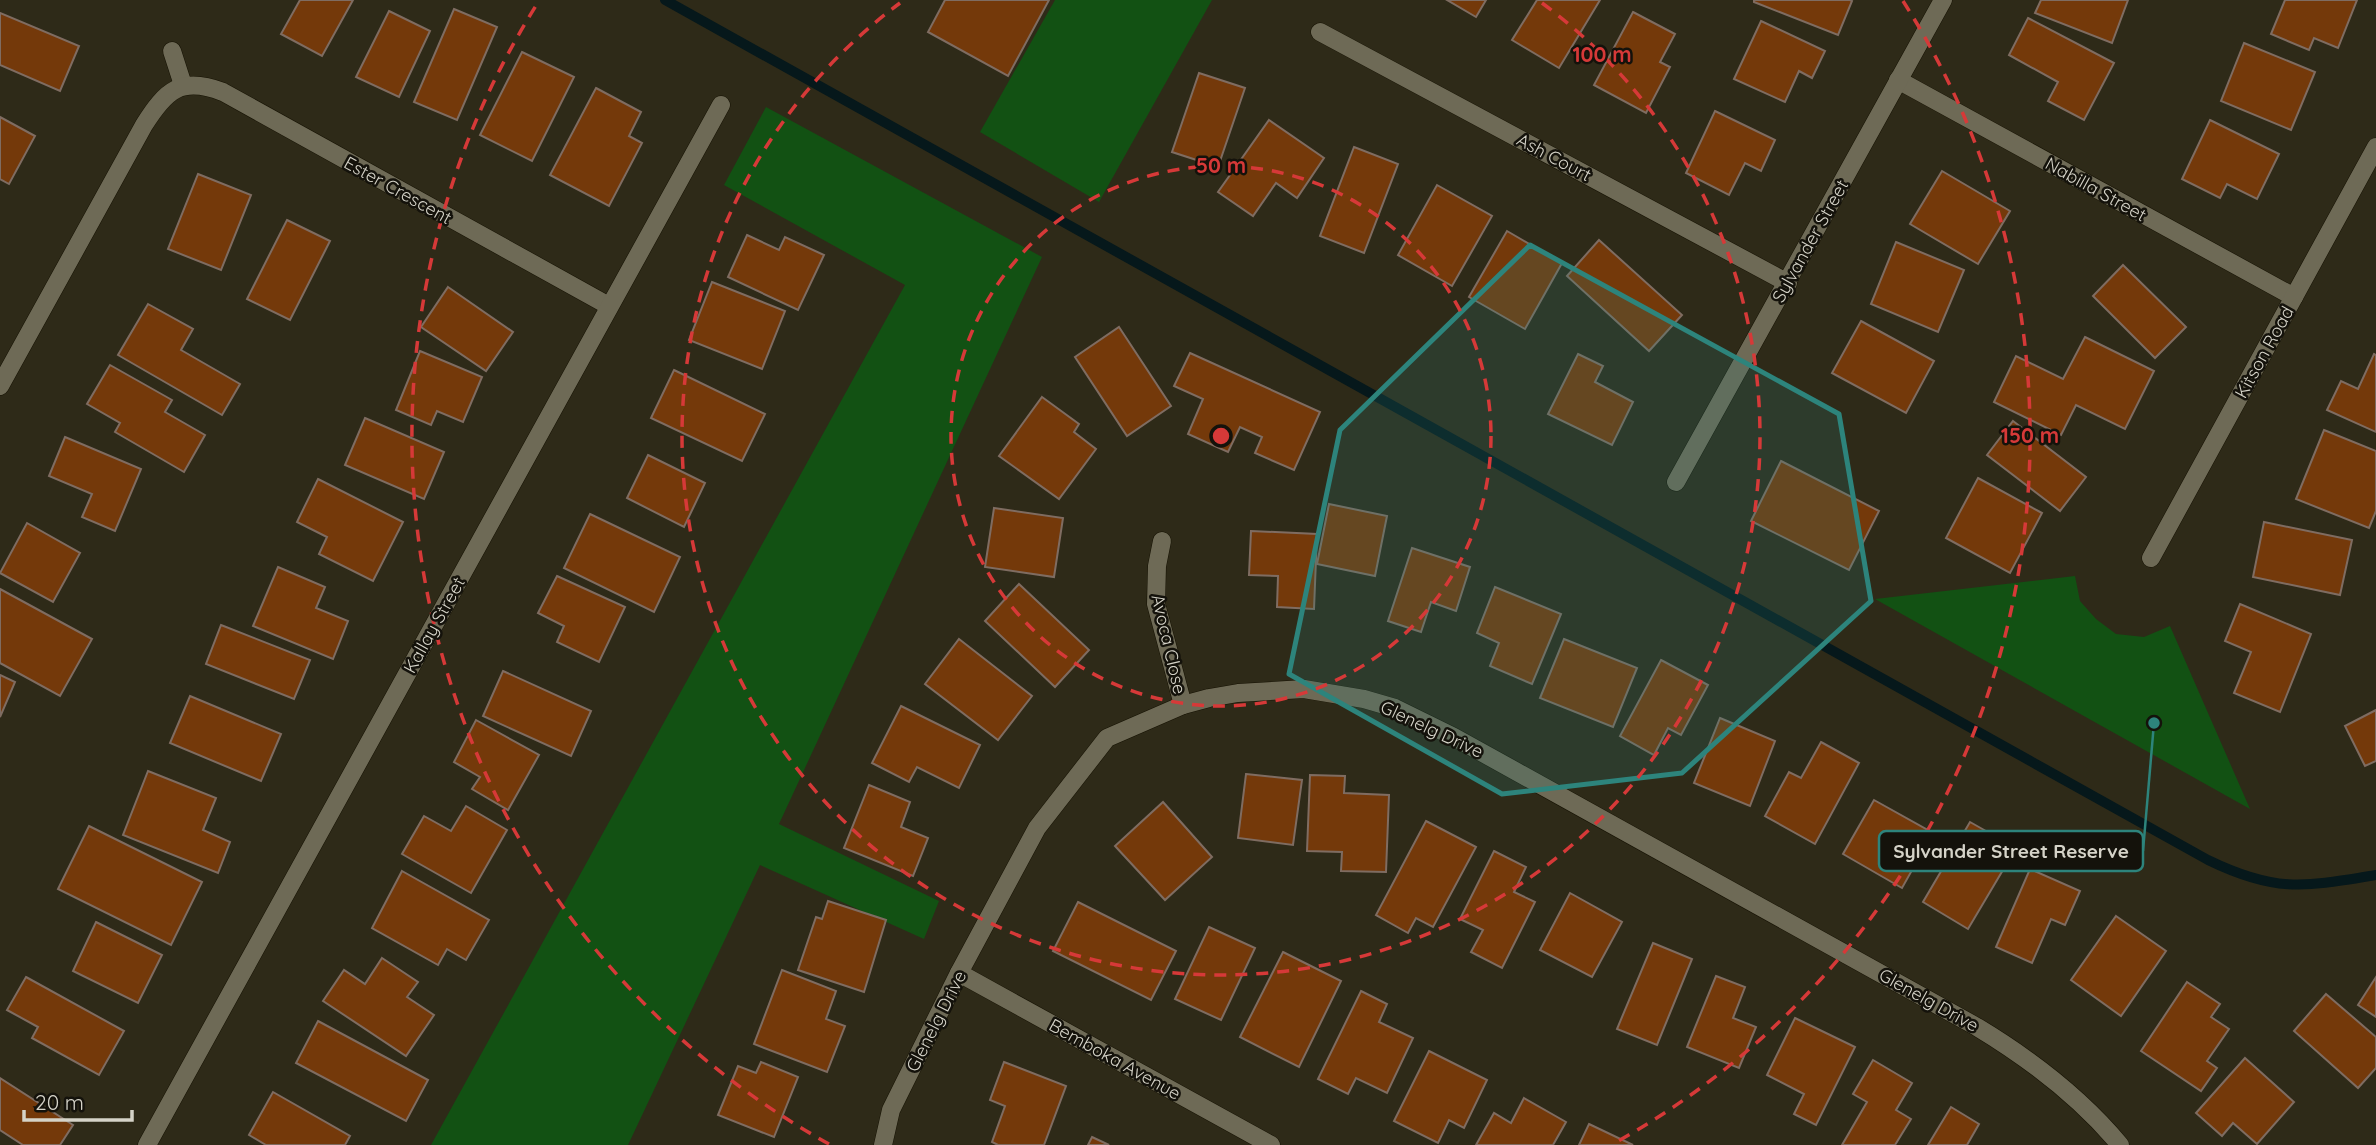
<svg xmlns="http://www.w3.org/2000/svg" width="2376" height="1145" font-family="Quicksand,sans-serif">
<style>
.green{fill:#125113}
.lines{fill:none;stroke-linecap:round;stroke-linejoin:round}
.stream{stroke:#06181b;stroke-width:10}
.building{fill:#74390a;stroke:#7f6c61;stroke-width:2}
.street-casing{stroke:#161203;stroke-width:19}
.street{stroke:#6e6a56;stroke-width:18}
.marked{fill:#2d847c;fill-opacity:0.2;stroke:#2d847c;stroke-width:5;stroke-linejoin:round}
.ring{fill:none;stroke:#d63938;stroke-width:3.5;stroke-dasharray:12 9}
.labels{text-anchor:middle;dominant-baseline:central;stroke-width:5;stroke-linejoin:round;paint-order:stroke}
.street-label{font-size:18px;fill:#d5d3c8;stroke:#14120b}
.centre{fill:#d63938;stroke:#14120b;stroke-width:3.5}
.ring-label{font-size:21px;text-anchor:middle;font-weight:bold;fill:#d63938;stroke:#14120b;stroke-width:5;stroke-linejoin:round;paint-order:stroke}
.leader{fill:none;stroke:#2d847c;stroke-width:2.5}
.callout-dot{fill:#2d847c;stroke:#14120b;stroke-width:2.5}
.callout{fill:#14120b;stroke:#2d847c;stroke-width:2.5}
.callout-label{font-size:19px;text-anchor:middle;font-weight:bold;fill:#d5d3c8}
</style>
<rect width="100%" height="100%" fill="#2e2a18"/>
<!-- green -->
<g class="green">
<polygon points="1055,0 1212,0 1099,202 980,132"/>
<polygon points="766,107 1042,257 779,824 939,901 924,939 760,865 628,1145 431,1145 905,285 724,185"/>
<polygon points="2075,576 2080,601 2096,619 2116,634 2144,637 2170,626 2250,809 1875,599"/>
</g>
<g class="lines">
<!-- stream -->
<path class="stream" d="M665 0 2208 860C2276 893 2304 887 2376 875"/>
</g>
<!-- building -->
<g class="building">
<polygon points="300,0 353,0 322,56 281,34"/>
<polygon points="945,0 1049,0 1008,76 928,32"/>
<polygon points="1447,0 1486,0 1476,17"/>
<polygon points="1537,0 1600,0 1559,68 1512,40"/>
<polygon points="1754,0 1850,0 1852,1 1838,35 1754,2"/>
<polygon points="2041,0 2128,0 2112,43 2035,13"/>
<polygon points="2285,0 2357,0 2338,48 2314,38 2309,50 2271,34"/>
<polygon points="454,9 497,27 457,120 414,102"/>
<polygon points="389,11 430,31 399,97 356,77"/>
<polygon points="1633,12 1675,34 1660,62 1670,67 1646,113 1594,85"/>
<polygon points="0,13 79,46 60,91 0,65"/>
<polygon points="2028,18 2114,63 2084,120 2048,101 2058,82 2009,55"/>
<polygon points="1761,21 1825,51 1812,78 1799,71 1785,102 1734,79"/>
<polygon points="2244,43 2315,72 2291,130 2221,101"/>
<polygon points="522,52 574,77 532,161 480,135"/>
<polygon points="1199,73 1245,88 1218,167 1172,152"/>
<polygon points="596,88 641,112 629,136 642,143 609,206 550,175"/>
<polygon points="1715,111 1775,140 1761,171 1745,163 1729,195 1686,173"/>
<polygon points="0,117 35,136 9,184 0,179"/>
<polygon points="1269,120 1324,158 1297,198 1276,183 1253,216 1218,192"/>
<polygon points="2210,120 2279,154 2257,199 2227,184 2220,198 2182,179"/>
<polygon points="1354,147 1398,164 1364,253 1320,236"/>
<polygon points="1942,171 2010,211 1978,264 1910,224"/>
<polygon points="198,174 251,195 221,270 168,249"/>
<polygon points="1437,185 1492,216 1452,286 1398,255"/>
<polygon points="287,220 330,241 290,320 247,299"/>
<polygon points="1507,231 1562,263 1525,329 1469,297"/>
<polygon points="747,235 779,250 785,237 824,255 798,310 728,277"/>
<polygon points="1599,240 1682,315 1649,351 1567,276"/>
<polygon points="1896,242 1964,270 1938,332 1871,304"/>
<polygon points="2123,265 2186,327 2155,358 2093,296"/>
<polygon points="712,282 785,311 762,369 689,340"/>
<polygon points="448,287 513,332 486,371 421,327"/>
<polygon points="148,304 193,329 181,350 240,384 222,415 118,355"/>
<polygon points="1861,321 1934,361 1906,413 1832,373"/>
<polygon points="1119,327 1171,406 1127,436 1075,357"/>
<polygon points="2085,337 2154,371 2125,429 2076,405 2061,435 1994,402 2016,356 2063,379"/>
<polygon points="420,351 482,377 463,422 437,411 431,425 396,410"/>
<polygon points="1190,353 1320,412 1294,470 1255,453 1262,437 1240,427 1228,452 1188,434 1203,399 1174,386"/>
<polygon points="1578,354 1603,366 1595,382 1633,402 1612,445 1548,414"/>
<polygon points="2374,354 2376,355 2376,432 2327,410 2341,381 2358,389"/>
<polygon points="110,365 172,400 165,412 205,435 184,472 115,432 120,423 87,404"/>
<polygon points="674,370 765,414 742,461 651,418"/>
<polygon points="1042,397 1079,424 1074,432 1096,449 1059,499 999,456"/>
<polygon points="365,418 444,452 424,499 345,465"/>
<polygon points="2013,421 2086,477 2060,511 1987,455"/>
<polygon points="2324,430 2376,451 2376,511 2369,528 2296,499"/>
<polygon points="65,437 141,469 115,531 82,517 92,494 49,476"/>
<polygon points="648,455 705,483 684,527 627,498"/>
<polygon points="1781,461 1879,511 1849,570 1751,521"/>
<polygon points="1978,478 2042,513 2010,573 1946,538"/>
<polygon points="318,479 403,522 373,581 319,554 327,537 297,522"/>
<polygon points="1329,504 1387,516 1375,576 1317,564"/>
<polygon points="994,508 1063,518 1054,577 985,567"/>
<polygon points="590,514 680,557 654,612 564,568"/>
<polygon points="2264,522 2352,540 2340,595 2253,577"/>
<polygon points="27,523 80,553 53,602 0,573"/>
<polygon points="1251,531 1317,534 1314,609 1277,607 1278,576 1249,575"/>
<polygon points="1412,548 1470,567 1456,611 1431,602 1421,632 1388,621"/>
<polygon points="278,567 325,587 316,608 348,621 333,659 253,626"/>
<polygon points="557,576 625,607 599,662 557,642 564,626 538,613"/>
<polygon points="1019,584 1089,650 1055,687 985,621"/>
<polygon points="1495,587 1561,614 1532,684 1490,666 1499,643 1477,633"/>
<polygon points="0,589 92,639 60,696 0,663"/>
<polygon points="2240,604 2311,634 2280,712 2234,693 2251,652 2225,641"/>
<polygon points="221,625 310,660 294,699 206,664"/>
<polygon points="959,639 1032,696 998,740 925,684"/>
<polygon points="1564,639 1637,668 1613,727 1540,698"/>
<polygon points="1661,660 1708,685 1681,735 1668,728 1654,755 1620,736"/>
<polygon points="503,671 591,711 571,756 483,716"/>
<polygon points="0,675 15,682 0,717"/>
<polygon points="190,696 281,734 261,781 170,743"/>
<polygon points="901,706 980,745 959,788 917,767 909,782 872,763"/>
<polygon points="2376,710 2376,761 2365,766 2345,726"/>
<polygon points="1720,718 1775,741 1750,806 1694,783"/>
<polygon points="476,720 539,755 508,810 472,789 480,777 454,762"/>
<polygon points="1821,742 1859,763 1815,844 1765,816 1789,772 1801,778"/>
<polygon points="148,771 216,798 203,830 230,842 218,873 123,835"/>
<polygon points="1246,774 1302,780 1293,845 1238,838"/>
<polygon points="1310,775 1345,776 1344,793 1389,795 1386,872 1341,871 1342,852 1307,851"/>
<polygon points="869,785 910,802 901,827 928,838 913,876 844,848"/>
<polygon points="1874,800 1933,833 1902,888 1843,854"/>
<polygon points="1163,802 1212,857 1165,900 1115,846"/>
<polygon points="466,806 507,830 471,893 402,854 424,816 451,831"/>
<polygon points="1426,821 1476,847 1433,927 1416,918 1408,933 1376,915"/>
<polygon points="1970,822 2016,848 1968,929 1923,902"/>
<polygon points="89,826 202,882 171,945 58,889"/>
<polygon points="1494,851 1526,867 1514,892 1535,902 1502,968 1471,952 1483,930 1460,919"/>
<polygon points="2030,869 2080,891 2065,925 2051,919 2032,963 1996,947"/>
<polygon points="402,871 489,920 466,960 447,949 438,965 372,928"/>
<polygon points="1570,893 1622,922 1592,977 1540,950"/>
<polygon points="828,901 886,920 864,992 798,970 816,917 822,919"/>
<polygon points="1078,902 1176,951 1151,1000 1053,951"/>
<polygon points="2116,916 2166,951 2121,1016 2071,980"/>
<polygon points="96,922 162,955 138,1003 73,971"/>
<polygon points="1209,927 1255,948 1221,1020 1175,999"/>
<polygon points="1653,943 1692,959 1657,1045 1617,1029"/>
<polygon points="1283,952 1341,981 1299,1067 1240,1037"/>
<polygon points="382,958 418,982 407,997 434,1015 406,1056 323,1001 344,970 365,984"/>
<polygon points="782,970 836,991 826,1019 845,1026 827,1072 754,1044"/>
<polygon points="1716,976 1745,987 1733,1018 1756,1027 1739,1068 1687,1047"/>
<polygon points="26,977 124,1031 99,1075 32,1038 38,1027 7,1010"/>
<polygon points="2376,977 2376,1017 2358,1005"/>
<polygon points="2187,982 2220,1004 2211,1017 2229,1029 2207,1061 2217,1068 2201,1091 2141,1051"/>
<polygon points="1361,991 1387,1004 1379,1022 1413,1038 1387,1093 1356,1078 1348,1094 1318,1079"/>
<polygon points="2326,994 2376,1037 2376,1068 2358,1088 2294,1031"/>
<polygon points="1795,1018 1855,1047 1816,1125 1794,1114 1804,1094 1767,1075"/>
<polygon points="318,1021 428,1080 406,1121 296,1063"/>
<polygon points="1429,1051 1487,1080 1464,1128 1449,1120 1438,1143 1394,1121"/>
<polygon points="2245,1058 2294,1102 2257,1144 2233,1123 2222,1136 2196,1113"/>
<polygon points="1873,1060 1912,1083 1896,1110 1911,1119 1895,1145 1842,1145 1867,1102 1853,1094"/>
<polygon points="761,1062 798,1077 774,1137 718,1115 738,1066 756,1073"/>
<polygon points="1004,1062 1066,1086 1044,1145 998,1145 992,1142 1005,1106 990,1100"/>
<polygon points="0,1078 73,1125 60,1145 23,1145 0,1130"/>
<polygon points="273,1092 350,1136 345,1145 266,1145 249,1135"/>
<polygon points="1524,1098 1566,1122 1553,1145 1476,1145 1494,1113 1511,1123"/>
<polygon points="1951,1107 1979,1124 1967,1145 1928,1145"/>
<polygon points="1589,1124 1633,1145 1579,1145"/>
<polygon points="1092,1137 1109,1145 1088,1145"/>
</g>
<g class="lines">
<defs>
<g id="street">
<polyline points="1320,32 1788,283"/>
<polyline points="172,51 183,85"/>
<polyline points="1898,80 2294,297"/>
<path d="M0 386 144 125C166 90 181 76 223 92L609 306"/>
<polyline points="1676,482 1943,0"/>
<polyline points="1162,541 1157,566 1156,604 1183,705"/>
<polyline points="2151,558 2376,147"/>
<polyline points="959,973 1271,1145"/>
<polyline points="147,1145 721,105"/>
<path d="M883 1145 891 1110 959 973 1037 828 1107 738 1183 705 1209 698 1238 693 1304 689 1364 699 1395 708 1454 737 1977 1027C2030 1059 2080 1097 2120 1145"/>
</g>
</defs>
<!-- street casing -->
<use href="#street" class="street-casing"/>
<!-- street -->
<use href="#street" class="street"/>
</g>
<!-- marked area -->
<path class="marked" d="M1530 245 1839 414 1871 601 1682 773 1502 794 1289 674 1340 430Z"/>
<!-- distance rings -->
<g class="ring">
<circle cx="1221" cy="436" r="270"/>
<path d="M1542 3A539 539 0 1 1 900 3"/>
<path d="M829 1144A809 809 0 0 1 539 1M1903 1A809 809 0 0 1 1613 1144"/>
</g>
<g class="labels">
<!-- street labels -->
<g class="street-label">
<text transform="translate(1554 157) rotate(28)">Ash Court</text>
<text transform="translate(2096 189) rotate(29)">Nabilla Street</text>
<text transform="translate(398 190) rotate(29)">Ester Crescent</text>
<text transform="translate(1810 241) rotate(-61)">Sylvander Street</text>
<text transform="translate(2264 352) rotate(-61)">Kitson Road</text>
<text transform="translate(434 625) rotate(-61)">Kallay Street</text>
<text transform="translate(1169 644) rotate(77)">Avoca Close</text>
<text transform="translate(1432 729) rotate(25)">Glenelg Drive</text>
<text transform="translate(1929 1000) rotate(29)">Glenelg Drive</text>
<text transform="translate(936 1021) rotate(-63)">Glenelg Drive</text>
<text transform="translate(1115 1059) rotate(29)">Bemboka Avenue</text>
</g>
</g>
<circle cx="1221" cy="436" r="10" class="centre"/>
<g class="ring-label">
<text x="1602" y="62">100 m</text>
<text x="1221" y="173">50 m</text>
<text x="2030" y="443">150 m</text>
</g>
<!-- callouts -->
<path class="leader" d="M2154 723L2143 851"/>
<circle class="callout-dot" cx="2154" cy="723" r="7"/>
<rect class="callout" x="1879" y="831" width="264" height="40" rx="7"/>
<g class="callout-label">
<text x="2011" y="858">Sylvander Street Reserve</text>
</g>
<!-- scale -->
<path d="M24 1110v10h108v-10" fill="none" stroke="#d5d3c8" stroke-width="3.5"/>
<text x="35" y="1110" font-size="21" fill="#d5d3c8" stroke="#14120b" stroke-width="5" paint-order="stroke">20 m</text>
</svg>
